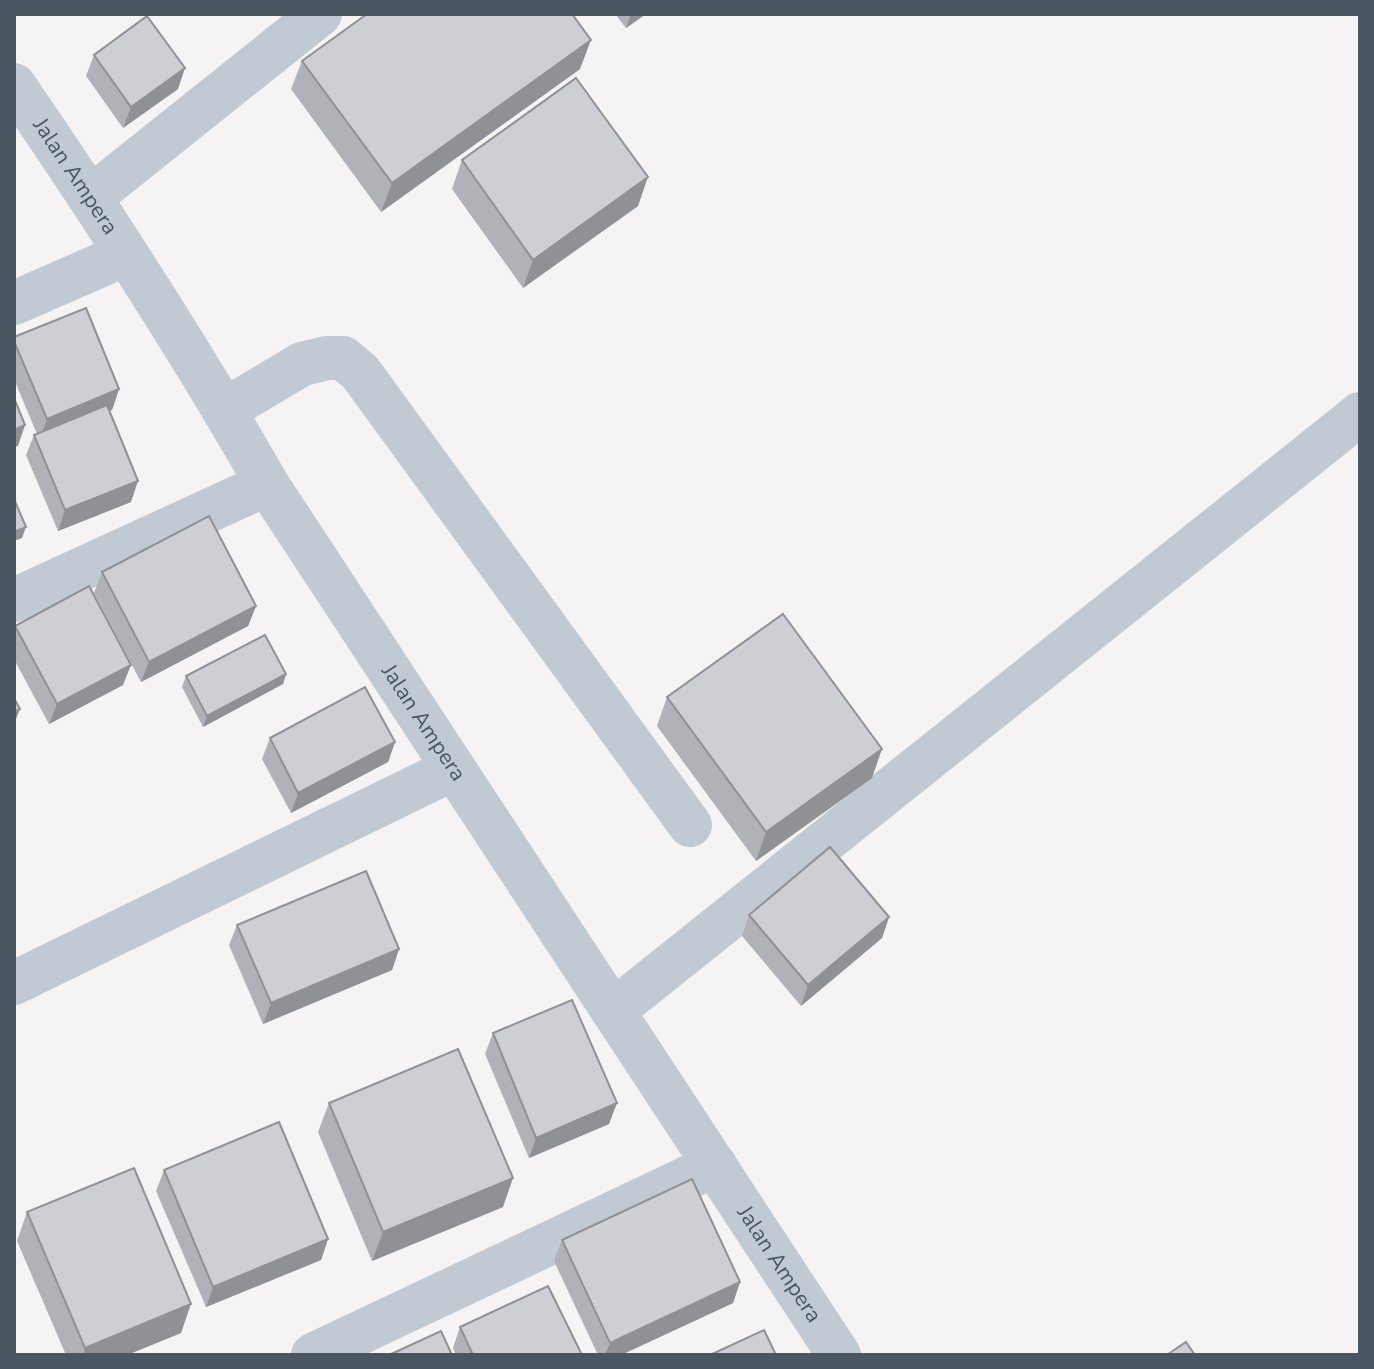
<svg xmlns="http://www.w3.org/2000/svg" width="1374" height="1369" font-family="'Nunito Sans',sans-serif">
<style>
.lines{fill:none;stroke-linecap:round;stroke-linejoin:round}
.minor{stroke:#c1cad2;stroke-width:44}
.wall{fill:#b0b2b7}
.shaded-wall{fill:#909195}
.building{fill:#cdcfd5;stroke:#909195;stroke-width:2}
.labels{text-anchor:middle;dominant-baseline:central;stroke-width:6;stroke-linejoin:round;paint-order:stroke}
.street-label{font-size:22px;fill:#4a5661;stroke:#fff}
</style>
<rect width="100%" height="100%" fill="#f5f3f3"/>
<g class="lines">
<!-- minor -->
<g class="minor">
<path id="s1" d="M14 85C103 215 189 347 267 484L839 1355"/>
<polyline points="91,197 320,14"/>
<polyline points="14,303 126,254"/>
<polyline points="225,410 302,364 327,358 343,358 360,372 690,825"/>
<polyline points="14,600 267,484"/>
<polyline points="14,983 453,769"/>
<polyline points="613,1011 1360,414"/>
<polyline points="313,1355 715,1165"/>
</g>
</g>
<!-- wall -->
<g class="wall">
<polygon points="615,14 646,14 626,28"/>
<polygon points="94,55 178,89 123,128 86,76"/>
<polygon points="302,61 580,69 381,212 291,89"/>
<polygon points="462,160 638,206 523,288 452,189"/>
<polygon points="14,337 119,389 112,410 110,411 131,502 58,531 26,455 34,435 37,434 14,379"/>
<polygon points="102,572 256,606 248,626 141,682 94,593"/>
<polygon points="15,626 123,685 49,724 14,659"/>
<polygon points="286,674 283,684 203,727 182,687 186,676"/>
<polygon points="667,697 872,778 756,861 657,726"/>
<polygon points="270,738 395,742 388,762 291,813 262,759"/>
<polygon points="749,915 889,917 882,938 801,1006 742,936"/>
<polygon points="237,925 399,949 392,970 263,1024 229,945"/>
<polygon points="493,1033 609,1124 529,1158 485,1054"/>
<polygon points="329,1103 503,1207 372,1261 318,1132"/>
<polygon points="164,1170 328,1239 321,1260 206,1307 156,1191"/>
<polygon points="27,1212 181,1333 127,1355 66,1355 17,1241"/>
<polygon points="562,1240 740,1282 733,1303 621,1355 598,1355 554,1261"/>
<polygon points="460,1327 582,1355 456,1355 453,1348"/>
</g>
<!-- shaded-wall -->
<g class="shaded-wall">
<polygon points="631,14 646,14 626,28"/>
<polygon points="591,40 580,69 381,212 392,183"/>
<polygon points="185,68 178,89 123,128 131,107"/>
<polygon points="648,177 638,206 523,288 533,260"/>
<polygon points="119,389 112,410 40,439 47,419"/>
<polygon points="25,425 18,446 14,447 14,430"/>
<polygon points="138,481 131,502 58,531 65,510"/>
<polygon points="26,527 22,538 14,541 14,532"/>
<polygon points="256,606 248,626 141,682 149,662"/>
<polygon points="131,665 123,685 49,724 57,704"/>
<polygon points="286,674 283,684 203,727 207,716"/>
<polygon points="20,709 14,724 14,712"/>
<polygon points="395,742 388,762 291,813 298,793"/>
<polygon points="882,749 872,778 756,861 766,832"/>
<polygon points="889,917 882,938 801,1006 808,985"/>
<polygon points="399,949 392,970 263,1024 271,1003"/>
<polygon points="617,1103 609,1124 529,1158 536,1138"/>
<polygon points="513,1178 503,1207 372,1261 383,1232"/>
<polygon points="328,1239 321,1260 206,1307 213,1287"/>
<polygon points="740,1282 733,1303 621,1355 605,1355 610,1343"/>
<polygon points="191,1304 181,1333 127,1355 83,1355 85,1348"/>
</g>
<!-- building -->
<g class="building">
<polygon points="367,14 572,14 591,40 392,183 302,61"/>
<polygon points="147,16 185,68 131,107 94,55"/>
<polygon points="576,78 648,177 533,260 462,160"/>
<polygon points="86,308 119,389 47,419 14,341 14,337"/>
<polygon points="14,398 25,425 14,430"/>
<polygon points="107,405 138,481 65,510 34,435"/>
<polygon points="14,499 26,527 14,532"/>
<polygon points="209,516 256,606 149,662 102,572"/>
<polygon points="89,586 131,665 57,704 15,626"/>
<polygon points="783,614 882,749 766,832 667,697"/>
<polygon points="265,635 286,674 207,716 186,676"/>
<polygon points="365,687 395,742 298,793 270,738"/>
<polygon points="14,698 20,709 14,712"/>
<polygon points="830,847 889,917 808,985 749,915"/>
<polygon points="366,871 399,949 271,1003 237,925"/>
<polygon points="572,1000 617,1103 536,1138 493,1033"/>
<polygon points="458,1049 513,1178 383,1232 329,1103"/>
<polygon points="279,1122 328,1239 213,1287 164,1170"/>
<polygon points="134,1168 191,1304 85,1348 27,1212"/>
<polygon points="692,1179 740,1282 610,1343 562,1240"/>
<polygon points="548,1286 582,1355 473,1355 460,1327"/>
<polygon points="764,1330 776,1355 710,1355"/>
<polygon points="441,1331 452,1355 389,1355"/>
<polygon points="1186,1342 1195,1355 1167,1355"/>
</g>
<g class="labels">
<!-- street labels -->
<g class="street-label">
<text stroke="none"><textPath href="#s1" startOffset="110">Jalan Ampera</textPath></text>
<text stroke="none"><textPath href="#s1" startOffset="758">Jalan Ampera</textPath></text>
<text stroke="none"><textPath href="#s1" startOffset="1406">Jalan Ampera</textPath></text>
</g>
</g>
<!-- border -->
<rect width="1374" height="1369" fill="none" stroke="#4a5661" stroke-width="32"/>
</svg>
